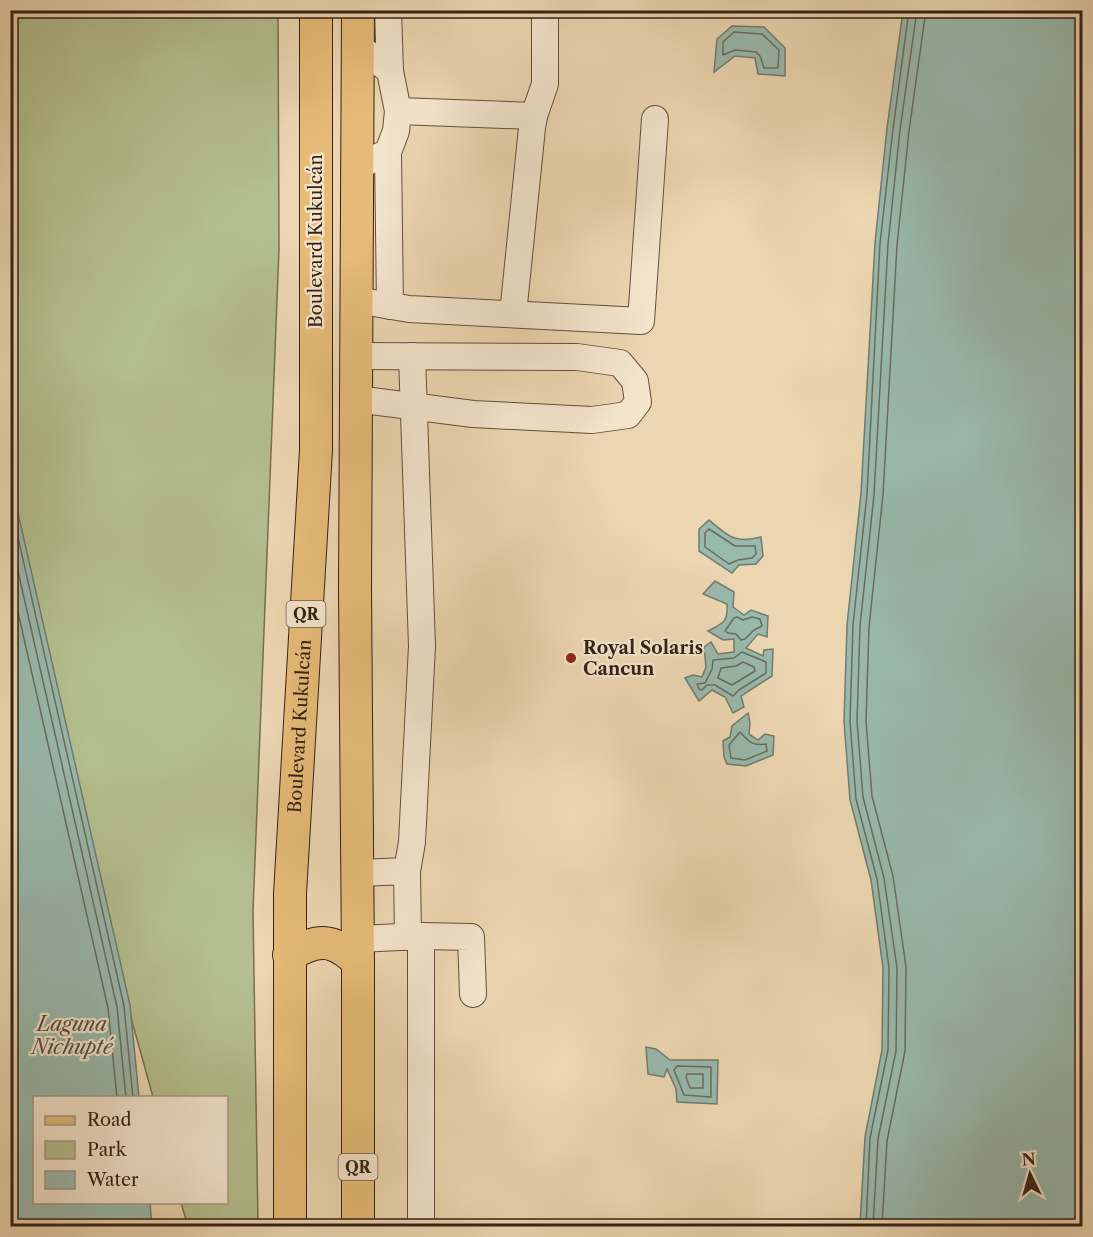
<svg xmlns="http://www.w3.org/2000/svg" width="1093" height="1237" font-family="'Libre Caslon Text',serif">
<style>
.green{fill:#b4be8e;stroke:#757052;stroke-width:1.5}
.water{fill:#99b9ac;stroke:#717c70;stroke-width:1.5}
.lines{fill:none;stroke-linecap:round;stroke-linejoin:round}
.shore{stroke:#686d60;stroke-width:1.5}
.minor-casing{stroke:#644e3c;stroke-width:28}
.major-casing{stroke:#362115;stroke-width:34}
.minor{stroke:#f3e4cc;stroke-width:26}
.major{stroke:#e6bb78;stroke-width:32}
.poi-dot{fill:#8f2418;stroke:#f3e4cc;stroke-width:2}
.labels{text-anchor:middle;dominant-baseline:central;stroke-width:4.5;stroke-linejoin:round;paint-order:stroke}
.shield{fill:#f3e4cc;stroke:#6f5c4c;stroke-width:1.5}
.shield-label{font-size:16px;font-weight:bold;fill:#362115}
.street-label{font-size:18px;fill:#362115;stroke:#f3e4cc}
.poi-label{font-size:18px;font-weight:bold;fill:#362115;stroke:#f3e4cc;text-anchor:start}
.water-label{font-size:20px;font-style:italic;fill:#544f42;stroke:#f3e4cc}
</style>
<rect width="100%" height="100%" fill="#ecd6b1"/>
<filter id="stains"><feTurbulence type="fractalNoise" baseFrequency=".00333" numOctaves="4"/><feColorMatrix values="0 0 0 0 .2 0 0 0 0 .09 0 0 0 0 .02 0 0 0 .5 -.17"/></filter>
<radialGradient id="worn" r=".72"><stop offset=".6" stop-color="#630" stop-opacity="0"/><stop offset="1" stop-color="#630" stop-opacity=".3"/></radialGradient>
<!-- green -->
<polygon class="green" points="11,11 278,11 279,249 253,911 258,1226 188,1226 181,1203 226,1202 226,1098 153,1097 107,931 11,602"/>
<!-- water -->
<g class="water">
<polygon points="903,11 1082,11 1082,1226 860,1226 865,1137 882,1050 883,968 871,880 850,800 844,721 847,625 861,493 875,243 887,128"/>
<polygon points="732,26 764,27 785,48 785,76 758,74 755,58 735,56 714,72 717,39"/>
<polygon points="10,478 130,1005 139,1097 34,1098 34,1202 150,1203 152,1226 11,1226"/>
<path d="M709 520C728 536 735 544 761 537L763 556 756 564 739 565 732 573 699 551V529Z"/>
<path d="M715 581 734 592 733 607 744 615 751 610 768 616 767 637 758 634 746 648 763 656 764 650 773 649 772 676 741 696 744 707 733 713 725 697 712 690 699 701 685 678 693 675 702 677 706 667 704 647 711 642 718 654 734 652V639L723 640 708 631C723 623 728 623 727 604L703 594Z"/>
<polygon points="748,713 750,723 749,734 758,740 765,734 774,736 773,755 746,766 727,764 724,757 723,741 730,737 732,726"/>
<polygon points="646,1047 656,1049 670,1060 718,1060 717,1104 677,1102 676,1089 667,1069 664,1077 648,1074"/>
</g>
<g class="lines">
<!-- shore -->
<g class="shore">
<polygon points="734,32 762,34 779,50 778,68 764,68 760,56 756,52 735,50 723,55 723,42"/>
<polyline points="10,502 124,1006 133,1098"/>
<polygon points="709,529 735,546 755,546 756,554 752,558 738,560 729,564 705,547 705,533"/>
<polyline points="10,536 117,1007 126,1098"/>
<polyline points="10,577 108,1008 117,1098"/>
<polygon points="737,617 743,620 752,617 760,619 762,626 754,630 745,639 741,640 736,634 728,633 725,631 734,618"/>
<polygon points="742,652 766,662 766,673 739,690 733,696 715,685 707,685 702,690 699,689 697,684 705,683 712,669 713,660 734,658"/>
<polygon points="743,662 754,667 755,671 732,685 718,678 721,668 736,666"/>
<path d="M740 732C749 742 752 746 766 744L767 751 745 760 731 758 729 745Z"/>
<polygon points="677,1066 711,1067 711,1097 684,1095 674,1070"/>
<polygon points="687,1074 703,1074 703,1088 690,1088 686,1077"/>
<polyline points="866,1226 870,1138 888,1050 889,968 877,879 856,799 850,721 853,625 867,494 880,243 893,129 909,10"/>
<polyline points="873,1226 878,1139 896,1051 897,968 884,878 863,797 857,721 860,626 874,495 888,244 900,130 917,10"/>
<polyline points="882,1226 887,1141 905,1051 906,967 893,876 872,796 866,721 869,627 883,495 897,245 909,131 926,10"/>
</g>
<defs>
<g id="minor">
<polyline points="388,10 390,71"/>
<polyline points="398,111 534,116"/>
<polyline points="388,152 390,306"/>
<polyline points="357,167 388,152 396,131 398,111 390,71 357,45"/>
<polyline points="356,300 409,309 641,321 655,119"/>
<polyline points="513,314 532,128 534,116 545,84 545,10"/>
<polyline points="356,399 473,414 592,420 628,415 638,402 635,381 620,363 577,357 356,356"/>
<polyline points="407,871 412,842 422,646 412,356"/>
<polyline points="357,873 407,871 408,937"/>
<polyline points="421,936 471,937 473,994"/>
<polyline points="358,939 421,936 421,1226"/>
</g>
<g id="major">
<polyline points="358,10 355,589 358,962 358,1226"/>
<path d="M289 955C319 938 333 938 358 962"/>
<path id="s1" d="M290 1226V894L316 450V10"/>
</g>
</defs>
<!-- minor casing -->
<use href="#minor" class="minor-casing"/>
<!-- major casing -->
<use href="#major" class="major-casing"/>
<!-- minor -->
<use href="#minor" class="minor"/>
<!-- major -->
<use href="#major" class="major"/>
</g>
<!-- markers -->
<circle class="poi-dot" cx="571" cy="658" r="6"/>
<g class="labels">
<!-- shield labels -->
<g class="shield">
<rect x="286.5" y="601" width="39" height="26" rx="4.5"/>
<rect x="338.5" y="1154" width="39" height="26" rx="4.5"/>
</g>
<g class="shield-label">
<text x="306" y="614">QR</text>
<text x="358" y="1167">QR</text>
</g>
<!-- street labels -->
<g class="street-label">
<text transform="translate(316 241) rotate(-90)">Boulevard Kukulcán</text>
<text stroke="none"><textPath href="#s1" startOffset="500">Boulevard Kukulcán</textPath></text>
</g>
<!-- poi labels -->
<g class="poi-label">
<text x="583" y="648">Royal Solaris<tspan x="583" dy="21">Cancun</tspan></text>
</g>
<!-- water labels -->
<g class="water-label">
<text x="72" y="1024">Laguna<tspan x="72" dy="23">Nichupté</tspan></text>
</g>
</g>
<!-- margin -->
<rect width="1093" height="1237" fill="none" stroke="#ecd6b1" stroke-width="36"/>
<rect x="12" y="12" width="1069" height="1213" fill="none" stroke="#362115" stroke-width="3"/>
<rect x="18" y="18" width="1057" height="1201" fill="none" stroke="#362115" stroke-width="1.5"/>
<!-- legend -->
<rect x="33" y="1096" width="195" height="108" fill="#f3e4cc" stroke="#a79683" stroke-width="1.5"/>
<rect x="45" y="1116" width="30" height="9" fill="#e6bb78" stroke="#a79683" stroke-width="1.5"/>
<text x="87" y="1126" font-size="18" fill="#362115">Road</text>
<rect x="45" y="1141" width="30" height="18" fill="#b4be8e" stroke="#a79683" stroke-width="1.5"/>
<text x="87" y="1156" font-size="18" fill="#362115">Park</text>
<rect x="45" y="1171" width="30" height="18" fill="#99b9ac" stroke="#a79683" stroke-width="1.5"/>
<text x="87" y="1186" font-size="18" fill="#362115">Water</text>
<!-- north arrow -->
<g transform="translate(1030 1174) rotate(355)" stroke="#f3e4cc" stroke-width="4.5" paint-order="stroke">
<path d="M0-4.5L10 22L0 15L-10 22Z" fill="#362115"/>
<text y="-9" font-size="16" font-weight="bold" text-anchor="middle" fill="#362115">N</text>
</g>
<rect width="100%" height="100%" filter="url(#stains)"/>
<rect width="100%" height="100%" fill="url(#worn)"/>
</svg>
